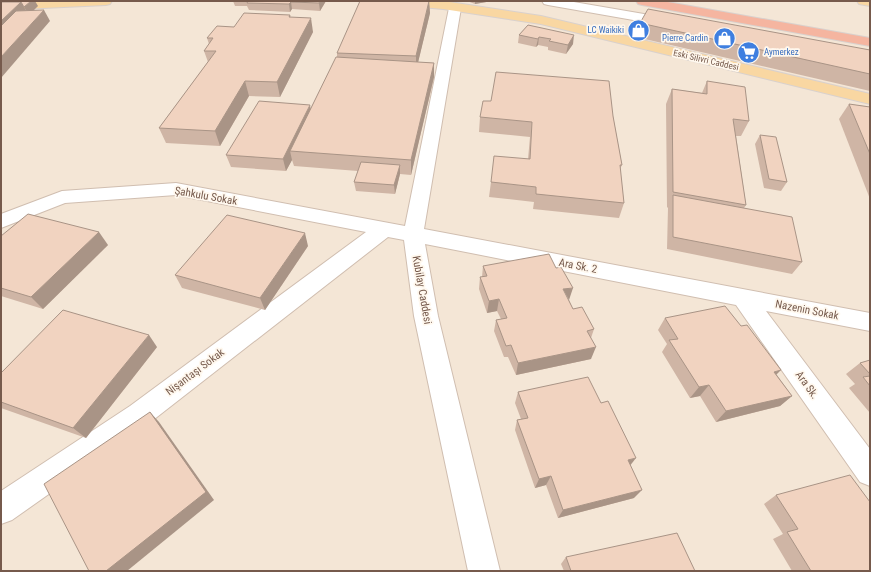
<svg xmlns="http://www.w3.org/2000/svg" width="871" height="572" font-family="'Roboto Condensed',sans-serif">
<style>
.residential{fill:#f4e6d6}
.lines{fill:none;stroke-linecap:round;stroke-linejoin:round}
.minor-casing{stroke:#d0beb0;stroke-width:2}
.major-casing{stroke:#d9d1cd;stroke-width:2}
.highway-casing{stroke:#d9d1cd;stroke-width:2}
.minor{fill:#fff;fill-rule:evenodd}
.major{fill:#f9d7a2;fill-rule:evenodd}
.highway{fill:#f5b5a0;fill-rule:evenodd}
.wall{fill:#cfb5a5}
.shaded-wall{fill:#a99486}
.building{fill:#f1d3c0;stroke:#a99486}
.labels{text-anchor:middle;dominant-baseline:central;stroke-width:3.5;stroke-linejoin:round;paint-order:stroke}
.far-shop-label{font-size:9px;fill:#366cbe;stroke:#fff8ee;text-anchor:end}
.far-street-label{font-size:9px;fill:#765a4c;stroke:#fff8ee}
.street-label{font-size:11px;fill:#765a4c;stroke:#fff8ee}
</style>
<rect width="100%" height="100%" fill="#fcf4e8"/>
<!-- residential -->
<rect class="residential" x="1" y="1" width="869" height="570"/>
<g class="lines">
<defs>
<g id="minor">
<polygon points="542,1 568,1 673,19 677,20 679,23 677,26 673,27 548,5 544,4"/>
<polygon points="455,4 459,5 461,8 424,229 870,313 870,331 766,311 870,449 870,486 860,482 736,305 425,244 438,316 500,571 468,571 414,316 404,240 388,237 148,424 12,520 1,524 1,491 130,406 366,232 176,195 65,203 1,228 1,214 62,191 176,183 405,226 449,8 451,5"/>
</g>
<g id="major">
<polygon points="31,1 112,1 110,4 106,5 1,10 1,2"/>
<polygon points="394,1 443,1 541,16 870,94 870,104 541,24 443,9 400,5 396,4"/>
<polygon points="857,1 870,1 870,6 859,4"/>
</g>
<polygon id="highway" points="636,1 662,1 870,38 870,46 642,5 638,4"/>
</defs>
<!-- minor casing -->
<use href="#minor" class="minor-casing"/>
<!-- major casing -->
<use href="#major" class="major-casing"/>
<!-- highway casing -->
<use href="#highway" class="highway-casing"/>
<!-- minor -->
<use href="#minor" class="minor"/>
<!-- major -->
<use href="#major" class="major"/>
<!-- highway -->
<use href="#highway" class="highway"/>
</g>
<!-- wall -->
<g class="wall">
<polygon points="233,1 326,1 320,11 292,9 290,12 249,10 247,6 235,6"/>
<polygon points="429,1 430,13 418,62 434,63 434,77 411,175 400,174 395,194 356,191 354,182 358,171 294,166 292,160 286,171 231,167 226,155 311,108 337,57 337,53"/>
<polygon points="467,1 492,1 475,4"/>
<polygon points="290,15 291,18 313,32 280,97 249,96 220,146 166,143 159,128 208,62 204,51 209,44 207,38 234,27"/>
<polygon points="640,23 870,50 870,91 636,37"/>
<polygon points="528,25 573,44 566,54 548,50 548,47 538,45 536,47 518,43 519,35"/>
<polygon points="707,81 749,121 741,136 736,136 746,205 744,208 802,262 792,274 667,249 668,208 667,207 666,104 672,89 702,93"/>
<polygon points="849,104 870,107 870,199 839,119"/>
<polygon points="613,116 622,165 620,169 624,203 619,218 533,209 534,202 489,197 491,182 528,159 530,137 479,132 480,117"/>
<polygon points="760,135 787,182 781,191 764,188 755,144"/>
<polygon points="1,236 108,245 43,309 1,296"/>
<polygon points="308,246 265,310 182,288 175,275"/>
<polygon points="483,266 569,300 573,309 594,329 591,338 591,359 516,375 508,357 504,357 494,331 496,320 501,319 497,311 487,313 479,289 480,277 482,277"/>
<polygon points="665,318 777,375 792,396 780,406 716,422 700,396 690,398 662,352 667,344 658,330"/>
<polygon points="157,347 86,438 1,408 1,373"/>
<polygon points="870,360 870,413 849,388 855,384 846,374 860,363"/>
<polygon points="518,392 630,465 634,498 558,518 546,485 535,488 515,430 517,420 521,419 515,403"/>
<polygon points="776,495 870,571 792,571 773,539 783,534 764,504"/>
<polygon points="566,557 695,571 564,571 561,564"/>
</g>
<!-- shaded-wall -->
<g class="shaded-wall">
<polygon points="31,1 35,1 38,6 29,15 24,7"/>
<polygon points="320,1 326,1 320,11 319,3"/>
<polygon points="429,1 430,13 416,71 416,56"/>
<polygon points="475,1 492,1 475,4"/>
<polygon points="21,2 29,15 1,44 1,21"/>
<polygon points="291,2 292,9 290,12 289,4"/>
<polygon points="44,10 50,21 1,78 1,57"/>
<polygon points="311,18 313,32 280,97 277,82"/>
<polygon points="574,35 573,44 566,54 568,45"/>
<polygon points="539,37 538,45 536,47 538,39"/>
<polygon points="434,63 434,77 411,175 411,160"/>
<polygon points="245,81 249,96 220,146 215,131"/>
<polygon points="310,105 312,117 290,151 292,160 286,171 283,159"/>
<polygon points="400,165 400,174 395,194 394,185"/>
<polygon points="99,232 108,245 43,309 31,297"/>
<polygon points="305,233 308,246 265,310 260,298"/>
<polygon points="573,288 569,300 563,289"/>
<polygon points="499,299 497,311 487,313 489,301"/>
<polygon points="149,335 157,347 86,438 73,428"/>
<polygon points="596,347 591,359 516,375 518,363"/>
<polygon points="781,370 770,381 774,372"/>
<polygon points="709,385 700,396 690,398 699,387"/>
<polygon points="792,396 780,406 716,422 726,411"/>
<polygon points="150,412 159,422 214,500 127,571 106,571"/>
<polygon points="636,458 629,467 628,460"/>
<polygon points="551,476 546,485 535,488 539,479"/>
<polygon points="642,490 634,498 558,518 563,510"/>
</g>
<!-- building -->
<g class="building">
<polygon points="1,1 31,1 24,7 21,2 1,2"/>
<polygon points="248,1 320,1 319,3 291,2 289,4 247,3"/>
<polygon points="360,1 429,1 416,56 337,53"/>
<polygon points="1,2 21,2 1,21"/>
<polygon points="648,9 870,50 870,74 640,23"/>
<polygon points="44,10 1,57 1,26 16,11"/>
<polygon points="244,13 290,15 289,17 311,18 277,82 245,81 215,131 159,128 216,51 204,51 213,38 207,38 217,26 234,27"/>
<polygon points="528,25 574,35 568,45 549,41 551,39 539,37 538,39 519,35"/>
<polygon points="336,57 434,63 411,160 290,151"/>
<polygon points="496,72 609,81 613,116 622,165 620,165 624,203 536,194 536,187 491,182 494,156 530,159 532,122 480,117 483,101 491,101"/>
<polygon points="707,81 745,87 749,121 733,119 746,205 673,192 672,89 707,94"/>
<polygon points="259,101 310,105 283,159 226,155"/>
<polygon points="849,104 870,107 870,154"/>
<polygon points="760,135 776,137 787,182 769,179"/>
<polygon points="361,162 400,165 394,185 354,182"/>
<polygon points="673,195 792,217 802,262 673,237"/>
<polygon points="28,214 99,232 31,297 1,288 1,236"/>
<polygon points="227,215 305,233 260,298 175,275"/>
<polygon points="549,254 556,268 561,267 573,288 563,289 573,309 582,307 594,329 587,331 596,347 518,363 511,345 506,346 496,320 507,318 499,299 489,301 480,277 487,276 483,266"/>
<polygon points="725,306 741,326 747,325 781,370 774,372 792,396 726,411 709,385 699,387 669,340 678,339 665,318"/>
<polygon points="63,310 149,335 73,428 1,402 1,373"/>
<polygon points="870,360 870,374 860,363"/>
<polygon points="870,376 870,386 863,377"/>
<polygon points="588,377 601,403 608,401 636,458 628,460 642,490 563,510 551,476 539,479 517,420 528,418 518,392"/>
<polygon points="150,412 206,492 106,571 89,571 44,484"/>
<polygon points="850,475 870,502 870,571 811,571 787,532 798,529 776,495"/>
<polygon points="677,533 695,571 571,571 566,557"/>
</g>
<!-- icons -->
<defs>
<symbol id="shop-disc" viewBox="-11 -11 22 22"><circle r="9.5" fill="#3f7fe0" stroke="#fff8ee"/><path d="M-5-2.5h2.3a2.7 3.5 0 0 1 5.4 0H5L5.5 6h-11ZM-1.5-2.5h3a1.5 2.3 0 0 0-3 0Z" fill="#fff"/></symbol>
<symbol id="supermarket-disc" viewBox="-11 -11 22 22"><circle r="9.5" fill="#3f7fe0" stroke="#fff8ee"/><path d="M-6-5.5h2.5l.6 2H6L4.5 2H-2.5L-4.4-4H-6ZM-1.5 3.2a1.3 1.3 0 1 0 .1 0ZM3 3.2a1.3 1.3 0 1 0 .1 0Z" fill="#fff"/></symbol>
</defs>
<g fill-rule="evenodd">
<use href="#shop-disc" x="626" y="18" width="25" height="25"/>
<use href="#shop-disc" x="712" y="26" width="25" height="25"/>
<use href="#supermarket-disc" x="736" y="40" width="25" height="25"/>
</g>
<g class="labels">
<!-- far-shop labels -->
<g class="far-shop-label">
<text x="624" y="30">LC Waikiki</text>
<text x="708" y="38">Pierre Cardin</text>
<text x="764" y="52" text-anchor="start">Aymerkez</text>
</g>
<!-- far-street labels -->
<g class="far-street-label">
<text transform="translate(706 60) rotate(13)">Eski Silivri Caddesi</text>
</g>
<!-- street labels -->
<g class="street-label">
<text transform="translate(206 196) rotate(10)">Şahkulu Sokak</text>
<text transform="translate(578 266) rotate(11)">Ara Sk. 2</text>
<text transform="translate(422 290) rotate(80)">Kubilay Caddesi</text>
<text transform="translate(807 310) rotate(11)">Nazenin Sokak</text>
<text transform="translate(195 372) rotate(-37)">Nişantaşı Sokak</text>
<text transform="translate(807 385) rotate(54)">Ara Sk.</text>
</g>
</g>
<!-- border -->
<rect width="871" height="572" fill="none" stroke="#765a4c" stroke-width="4"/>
</svg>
